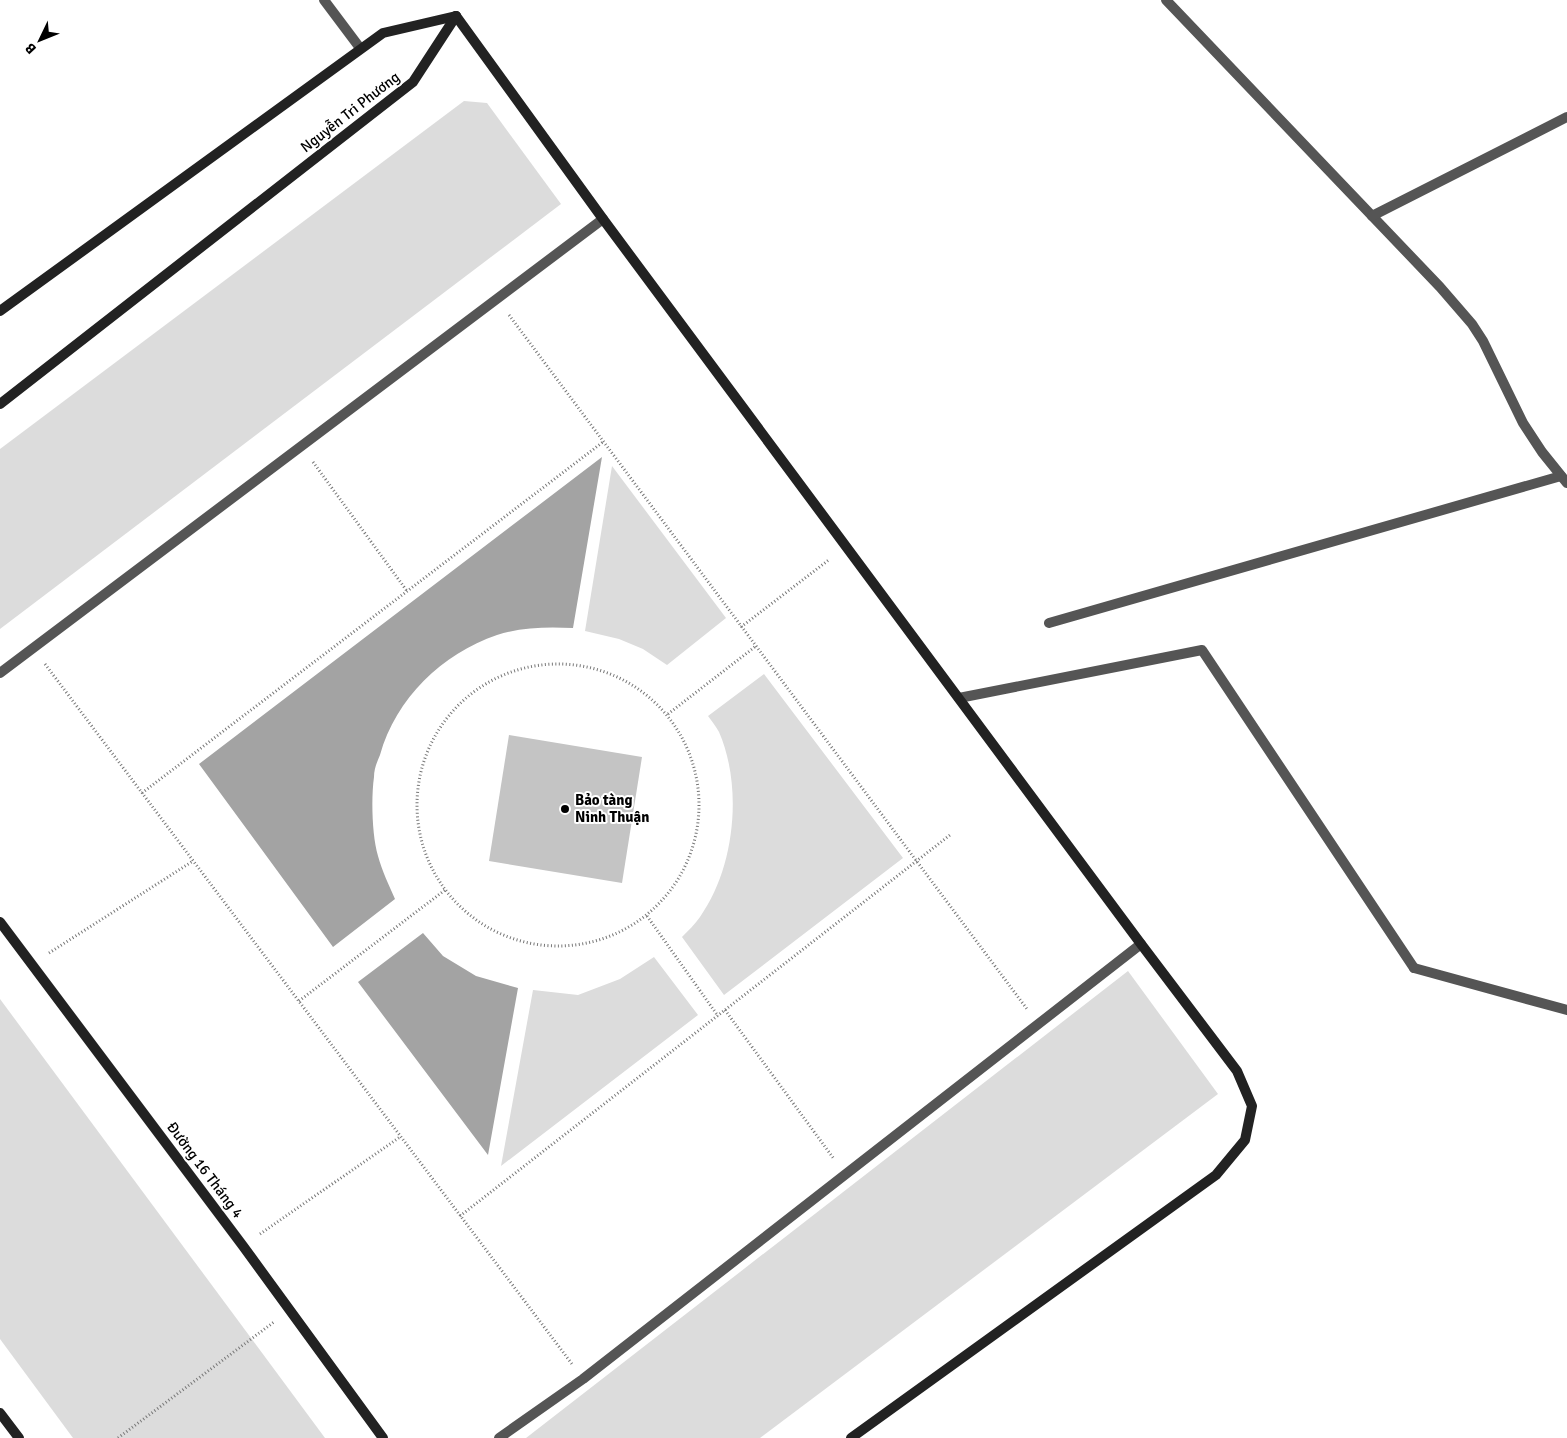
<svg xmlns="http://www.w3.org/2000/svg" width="1567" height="1438" font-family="Signika,sans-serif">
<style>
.green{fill:#dcdcdc}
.water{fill:#a3a3a3}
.building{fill:#c4c4c4}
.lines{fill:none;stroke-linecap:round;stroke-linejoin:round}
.path{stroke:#777;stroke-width:3;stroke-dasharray:1 2.5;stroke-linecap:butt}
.lane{stroke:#555;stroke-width:10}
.street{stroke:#555;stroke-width:10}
.secondary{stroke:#222;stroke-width:10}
.poi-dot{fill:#000;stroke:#fff;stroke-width:2}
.labels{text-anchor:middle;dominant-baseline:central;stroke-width:4;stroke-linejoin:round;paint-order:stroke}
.street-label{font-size:15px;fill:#000;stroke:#fff}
.poi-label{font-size:15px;font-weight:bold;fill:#000;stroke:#fff;text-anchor:start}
</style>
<rect width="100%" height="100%" fill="#fff"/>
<!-- green -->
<g class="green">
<polygon points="464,101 487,103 561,204 0,629 0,449"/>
<polygon points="612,466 726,618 667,665 643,649 619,639 585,631"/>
<path d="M764 674 903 858 724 995 682 937C688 931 695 924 700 917 735 868 743 787 719 732 716 727 712 721 708 716Z"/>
<polygon points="654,957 698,1015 501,1166 533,990 578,995 620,979"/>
<polygon points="1128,971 1218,1094 760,1438 526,1438"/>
<polygon points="0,999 325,1438 73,1438 0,1339"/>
</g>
<!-- water -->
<g class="water">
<path d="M602 457 573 628C547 627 522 627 497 635 442 654 396 698 380 755 377 762 374 769 374 777 371 798 372 836 378 856 382 871 389 885 395 899L333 947 199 764Z"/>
<polygon points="423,933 443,956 476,976 518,988 488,1155 358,982"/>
</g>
<!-- building -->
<polygon class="building" points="509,735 642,757 622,883 489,861"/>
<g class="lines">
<!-- path -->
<g class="path">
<polyline points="509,315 1027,1009"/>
<polyline points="313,462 407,591"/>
<polyline points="741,627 830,559"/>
<circle cx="558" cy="805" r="141"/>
<polyline points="45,664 572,1364"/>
<polyline points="668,714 756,646"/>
<polyline points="142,793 603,442"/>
<polyline points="647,916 718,1016"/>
<polyline points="49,953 193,861"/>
<polyline points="299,1001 445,890"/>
<polyline points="725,1010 834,1159"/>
<polyline points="460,1216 950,835"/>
<polyline points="260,1234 400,1137"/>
<polyline points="118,1438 274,1322"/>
</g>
<!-- lane -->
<polyline class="lane" points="959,698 1202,650 1414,968"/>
<!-- street -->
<g class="street">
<polyline points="324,0 360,48"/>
<polyline points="1166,0 1440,287 1472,324 1483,341 1523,423 1542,452 1567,483"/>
<polyline points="1372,216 1567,117"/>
<polyline points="1049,623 1561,476"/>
<polyline points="0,673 603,219"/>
<polyline points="1414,968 1567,1010"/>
<polyline points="499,1438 583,1379 1141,944"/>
</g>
<!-- secondary -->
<g class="secondary">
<polyline points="456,16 603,219 1141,944 1237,1071 1252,1106 1245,1140 1216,1175 851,1438"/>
<polyline points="0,311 383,33 456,16"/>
<polyline points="0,404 413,82 456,16"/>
<polyline points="0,922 243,1246 383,1438"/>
<polyline points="0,1413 19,1438"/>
</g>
</g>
<!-- markers -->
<circle class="poi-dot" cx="565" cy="809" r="5"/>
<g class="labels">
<!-- street labels -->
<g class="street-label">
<text transform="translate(350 112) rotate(-38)">Nguyễn Tri Phương</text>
<text transform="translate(205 1170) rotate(53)">Đường 16 Tháng 4</text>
</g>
<!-- poi labels -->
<g class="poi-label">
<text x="575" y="800">Bảo tàng<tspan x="575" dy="17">Ninh Thuận</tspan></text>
</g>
</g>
<!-- north arrow -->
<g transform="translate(40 40) rotate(227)" stroke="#ffffff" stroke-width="4" paint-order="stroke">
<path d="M0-4L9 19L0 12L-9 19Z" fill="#000000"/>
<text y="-8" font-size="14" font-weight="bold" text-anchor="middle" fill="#000000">B</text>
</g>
</svg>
